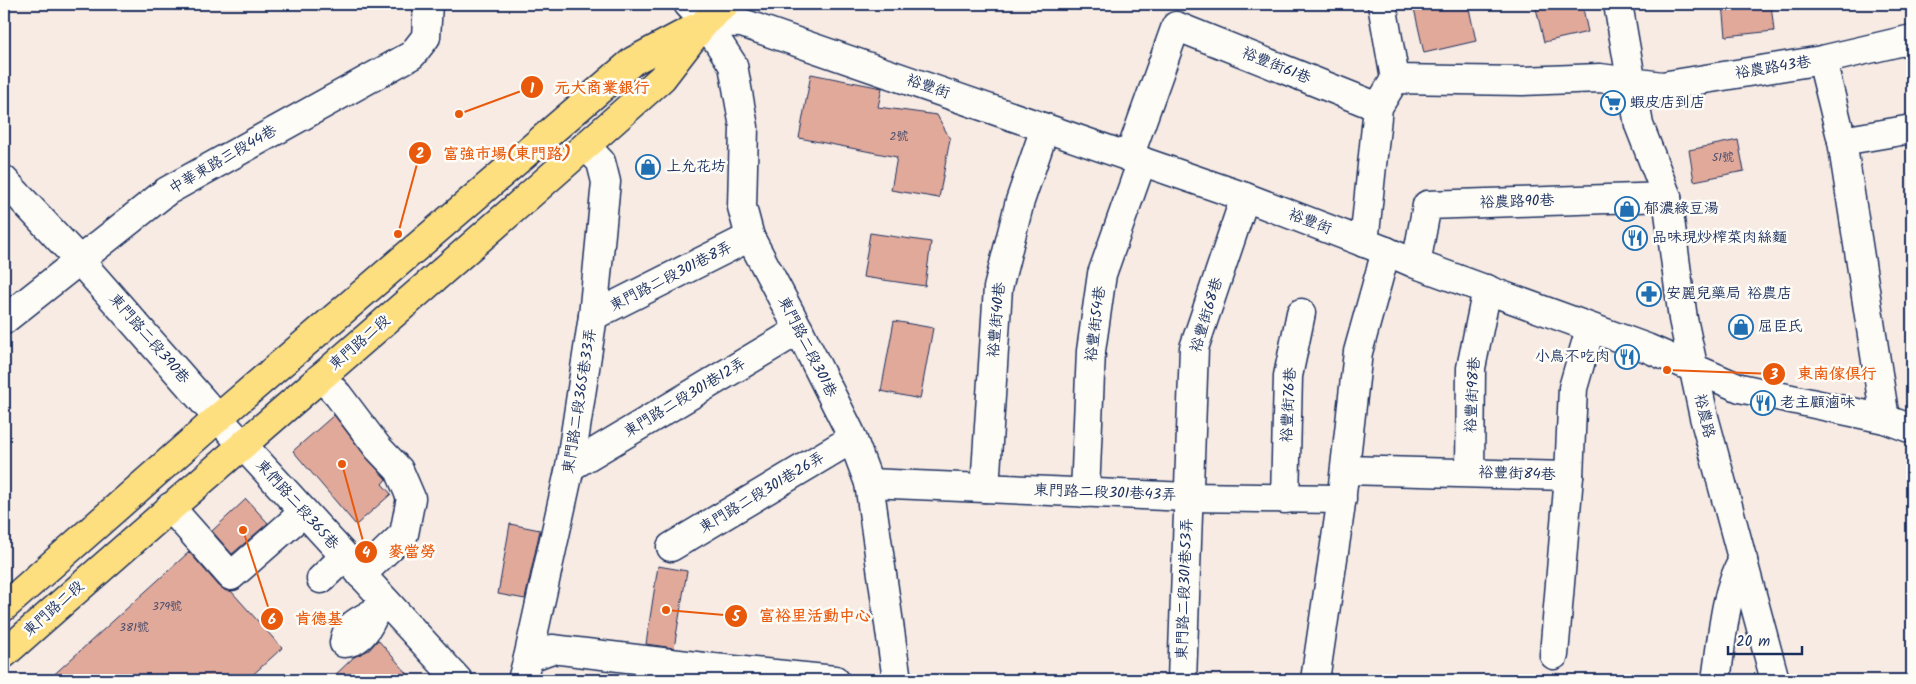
<svg xmlns="http://www.w3.org/2000/svg" width="1916" height="684" font-family="Kalam,'LXGW WenKai TC',sans-serif">
<style>
.building{fill:#e1a99a;stroke:#1b2f5e}
.lines{fill:none;stroke-linecap:round;stroke-linejoin:round}
.minor-casing{stroke:#1b2f5e;stroke-width:31}
.major-casing{stroke:#1b2f5e;stroke-width:31}
.minor{stroke:#fdfcf7;stroke-width:28}
.major{stroke:#fedf80;stroke-width:28}
.labels{text-anchor:middle;dominant-baseline:central;stroke-width:5;stroke-linejoin:round;paint-order:stroke}
.number-label{font-size:12px;fill:#4c4e6d}
.street-label{font-size:15px;fill:#1b2f5e;stroke:#fdfcf7}
.poi-label{font-size:15px;fill:#1b2f5e;stroke:#fdfcf7;text-anchor:start}
.leader{fill:none;stroke:#e8590c;stroke-width:2}
.callout-dot{fill:#e8590c;stroke:#fdfcf7;stroke-width:2}
.mark-label{font-size:15px;text-anchor:middle;font-weight:bold;fill:#fff}
.callout-label{font-size:16px;text-anchor:middle;font-weight:bold;fill:#e8590c;stroke:#fdfcf7;stroke-width:5;stroke-linejoin:round;paint-order:stroke}
</style>
<rect width="100%" height="100%" fill="#f7ebe4"/>
<filter id="ink" filterUnits="userSpaceOnUse"><feTurbulence type="fractalNoise" baseFrequency=".02" numOctaves="2"/><feDisplacementMap in="SourceGraphic" scale="10" xChannelSelector="R" yChannelSelector="G"/><feConvolveMatrix kernelMatrix="1 2 1 2 8 2 1 2 1" color-interpolation-filters="sRGB"/></filter>
<g filter="url(#ink)">
<!-- building -->
<g class="building">
<polygon points="1413,4 1468,4 1476,41 1424,53"/>
<polygon points="1535,4 1582,4 1588,32 1544,42"/>
<polygon points="1723,4 1771,4 1774,31 1726,36"/>
<polygon points="811,74 882,88 878,107 937,115 950,139 939,198 891,190 897,157 799,138"/>
<polygon points="1738,140 1744,171 1694,181 1689,150"/>
<polygon points="870,233 931,242 925,286 863,277"/>
<polygon points="894,321 933,328 920,399 881,391"/>
<polygon points="334,415 366,457 386,479 382,484 391,494 356,525 293,451"/>
<polygon points="246,499 268,523 232,554 212,531"/>
<polygon points="510,524 540,530 525,599 498,594"/>
<polygon points="189,552 219,586 226,591 231,591 282,648 247,680 48,680"/>
<polygon points="658,566 687,571 674,648 646,644"/>
<polygon points="378,640 413,680 330,680 354,657 369,650"/>
<polygon points="641,675 668,678 667,680 640,680"/>
</g>
<g class="lines">
<defs>
<g id="minor">
<polyline points="688,4 705,22 733,65 744,127 742,207 750,237 799,330 850,432 869,483 897,680"/>
<polyline points="1618,4 1639,125 1667,197 1683,319 1704,417 1775,680"/>
<polyline points="705,22 742,23 1245,197 1386,251 1416,264 1647,348 1740,388 1885,419 1912,429"/>
<polyline points="1822,60 1842,141"/>
<polyline points="1395,79 1522,81 1600,78 1662,86 1822,60 1912,39"/>
<polyline points="1129,157 1176,26 1378,107"/>
<polyline points="4,180 79,260 218,418 458,680"/>
<polyline points="1364,243 1378,107 1395,79 1382,4"/>
<polyline points="1416,264 1427,205 1667,197"/>
<polyline points="593,316 750,237"/>
<polyline points="4,320 167,191 412,55 426,37 428,4"/>
<polyline points="321,377 338,395 378,448 399,470 411,498 404,534 361,575"/>
<polyline points="1885,419 1842,141 1912,129"/>
<polyline points="570,467 799,330"/>
<polyline points="1345,470 1569,476"/>
<polyline points="1470,472 1471,368 1487,289"/>
<polyline points="869,483 1188,497 1342,499"/>
<polyline points="985,488 998,288 1020,201 1045,128"/>
<polyline points="1085,493 1091,351 1102,274 1142,161"/>
<polyline points="1285,499 1288,376 1301,313"/>
<polyline points="170,507 231,576 304,512"/>
<polyline points="671,547 852,439"/>
<polyline points="321,579 344,557"/>
<path d="M375 612C369 627 361 642 344 643 346 625 359 621 373 613 378 611 382 606 386 602"/>
<polyline points="1554,655 1569,476 1573,388 1590,329"/>
<polyline points="528,658 570,467 593,316 606,182 601,162 586,146"/>
<polyline points="522,680 528,658 552,649 704,667 835,680"/>
<polyline points="1182,680 1194,348 1245,197"/>
<polyline points="1315,680 1340,511 1358,352 1386,251"/>
<path d="M1716 680C1722 642 1724 593 1743 560"/>
</g>
<g id="major">
<polyline points="4,607 218,418 633,61 695,28"/>
<path d="M4 654C222 461 444 273 662 78L705 22 725 4"/>
</g>
</defs>
<!-- minor casing -->
<use href="#minor" class="minor-casing"/>
<!-- major casing -->
<use href="#major" class="major-casing"/>
<!-- minor -->
<use href="#minor" class="minor"/>
<!-- major -->
<use href="#major" class="major"/>
</g>
</g>
<!-- icons -->
<defs>
<symbol id="supermarket-ring" viewBox="-11 -11 22 22"><circle r="9.5" fill="#fdfcf7" stroke="#1f6fb2" stroke-width="1.5"/><path d="M-6-5.5h2.5l.6 2H6L4.5 2H-2.5L-4.4-4H-6ZM-1.5 3.2a1.3 1.3 0 1 0 .1 0ZM3 3.2a1.3 1.3 0 1 0 .1 0Z" fill="#1f6fb2"/></symbol>
<symbol id="shop-ring" viewBox="-11 -11 22 22"><circle r="9.5" fill="#fdfcf7" stroke="#1f6fb2" stroke-width="1.5"/><path d="M-5-2.5h2.3a2.7 3.5 0 0 1 5.4 0H5L5.5 6h-11ZM-1.5-2.5h3a1.5 2.3 0 0 0-3 0Z" fill="#1f6fb2"/></symbol>
<symbol id="restaurant-ring" viewBox="-11 -11 22 22"><circle r="9.5" fill="#fdfcf7" stroke="#1f6fb2" stroke-width="1.5"/><path d="M-5-6h1v4h1v-4h1v4h1v-4h1v5L-1.5 .5V6h-2V.5L-5-1ZM5-6V6H3V1.5H1.5Q1.5-4 5-6Z" fill="#1f6fb2"/></symbol>
<symbol id="pharmacy-ring" viewBox="-11 -11 22 22"><circle r="9.5" fill="#fdfcf7" stroke="#1f6fb2" stroke-width="1.5"/><path d="M-2-6h4v4h4v4h-4v4h-4v-4h-4v-4h4Z" fill="#1f6fb2"/></symbol>
</defs>
<g fill-rule="evenodd">
<use href="#supermarket-ring" x="1599" y="89" width="28" height="28"/>
<use href="#shop-ring" x="634" y="153" width="28" height="28"/>
<use href="#shop-ring" x="1613" y="195" width="28" height="28"/>
<use href="#restaurant-ring" x="1621" y="224" width="28" height="28"/>
<use href="#pharmacy-ring" x="1635" y="280" width="28" height="28"/>
<use href="#shop-ring" x="1727" y="313" width="28" height="28"/>
<use href="#restaurant-ring" x="1613" y="343" width="28" height="28"/>
<use href="#restaurant-ring" x="1749" y="389" width="28" height="28"/>
</g>
<g class="labels">
<!-- number labels -->
<g class="number-label">
<text x="899" y="136">2號</text>
<text x="1723" y="157">51號</text>
<text x="167" y="606">379號</text>
<text x="134" y="627">381號</text>
</g>
<!-- street labels -->
<g class="street-label">
<text transform="translate(1276 66) rotate(22)">裕豐街61巷</text>
<text transform="translate(1773 68) rotate(-9)">裕農路43巷</text>
<text transform="translate(928 87) rotate(19)">裕豐街</text>
<text transform="translate(223 160) rotate(-30)">中華東路三段44巷</text>
<text transform="translate(1517 202) rotate(-2)">裕農路90巷</text>
<text transform="translate(1310 222) rotate(21)">裕豐街</text>
<text transform="translate(671 277) rotate(-27)">東門路二段301巷8弄</text>
<text transform="translate(1207 315) rotate(-73)">裕豐街68巷</text>
<text transform="translate(997 320) rotate(-85)">裕豐街40巷</text>
<text transform="translate(1096 324) rotate(-83)">裕豐街54巷</text>
<text transform="translate(149 339) rotate(49)">東門路二段390巷</text>
<text transform="translate(360 343) rotate(-41)">東門路二段</text>
<text transform="translate(807 347) rotate(63)">東門路二段301巷</text>
<text transform="translate(1473 395) rotate(-87)">裕豐街98巷</text>
<text transform="translate(685 398) rotate(-31)">東門路二段301巷12弄</text>
<text transform="translate(580 401) rotate(-81)">東門路二段365巷33弄</text>
<text transform="translate(1289 405) rotate(-87)">裕豐街76巷</text>
<text transform="translate(1704 416) rotate(77)">裕農路</text>
<text transform="translate(1517 474) rotate(2)">裕豐街84巷</text>
<text transform="translate(762 493) rotate(-31)">東門路二段301巷26弄</text>
<text transform="translate(1105 493) rotate(2)">東門路二段301巷43弄</text>
<text transform="translate(297 505) rotate(48)">東們路二段365巷</text>
<text transform="translate(1185 589) rotate(-88)">東門路二段301巷53弄</text>
<text transform="translate(54 609) rotate(-42)">東門路二段</text>
</g>
<!-- poi labels -->
<g class="poi-label">
<text x="1630" y="103">蝦皮店到店</text>
<text x="666" y="167">上允花坊</text>
<text x="1644" y="209">郁濃綠豆湯</text>
<text x="1652" y="238">品味現炒榨菜肉絲麵</text>
<text x="1666" y="294">安麗兒藥局 裕農店</text>
<text x="1758" y="327">屈臣氏</text>
<text x="1610" y="357" text-anchor="end">小鳥不吃肉</text>
<text x="1780" y="403">老主顧滷味</text>
</g>
</g>
<!-- callouts -->
<path class="leader" d="M459 114L532 87M398 234L420 153M1667 370L1774 374M342 464L366 552M666 610L736 616M243 530L272 619"/>
<g class="callout-dot">
<circle cx="459" cy="114" r="5"/>
<circle cx="398" cy="234" r="5"/>
<circle cx="1667" cy="370" r="5"/>
<circle cx="342" cy="464" r="5"/>
<circle cx="666" cy="610" r="5"/>
<circle cx="243" cy="530" r="5"/>
<circle cx="532" cy="87" r="12"/>
<circle cx="420" cy="153" r="12"/>
<circle cx="1774" cy="374" r="12"/>
<circle cx="366" cy="552" r="12"/>
<circle cx="736" cy="616" r="12"/>
<circle cx="272" cy="619" r="12"/>
</g>
<g class="mark-label">
<text x="532" y="93">1</text>
<text x="420" y="158">2</text>
<text x="1774" y="379">3</text>
<text x="366" y="557">4</text>
<text x="736" y="621">5</text>
<text x="272" y="624">6</text>
</g>
<g class="callout-label">
<text x="602" y="93">元大商業銀行</text>
<text x="507" y="159">富強市場(東門路)</text>
<text x="1837" y="379">東南傢俱行</text>
<text x="412" y="557">麥當勞</text>
<text x="815" y="621">富裕里活動中心</text>
<text x="319" y="624">肯德基</text>
</g>
<!-- margin -->
<rect width="1916" height="684" fill="none" stroke="#fdfcf7" stroke-width="20"/>
<rect x="10" y="10" width="1896" height="664" fill="none" stroke="#1b2f5e" stroke-width="2" filter="url(#ink)"/>
<!-- scale -->
<path d="M1728 646v8h74v-8" fill="none" stroke="#1b2f5e" stroke-width="2.5"/>
<text x="1736" y="646" font-size="15" fill="#1b2f5e" stroke="#fdfcf7" stroke-width="4" paint-order="stroke">20 m</text>
</svg>
